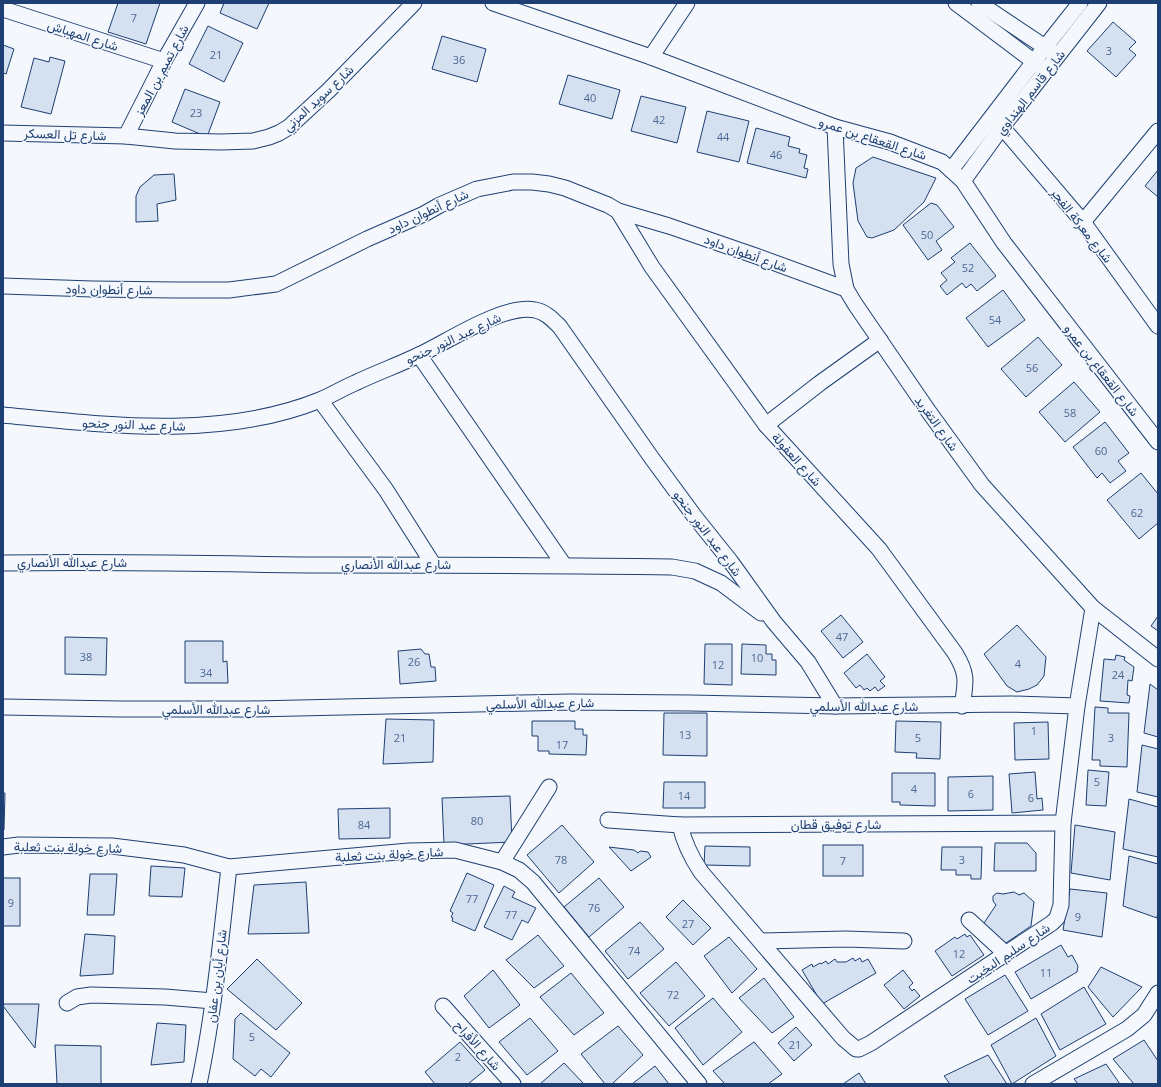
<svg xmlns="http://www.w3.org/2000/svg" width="1161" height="1087" font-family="'Open Sans',Vazirmatn,sans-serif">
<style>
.building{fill:#d5e0f0;stroke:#1d3f73}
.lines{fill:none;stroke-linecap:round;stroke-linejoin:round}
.minor-casing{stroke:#1d3f73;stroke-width:17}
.minor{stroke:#f4f7fb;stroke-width:15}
.labels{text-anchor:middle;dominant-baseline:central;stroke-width:3;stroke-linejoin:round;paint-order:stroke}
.number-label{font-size:11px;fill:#4b6792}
.street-label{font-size:13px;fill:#1d3f73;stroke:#f4f7fb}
</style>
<rect width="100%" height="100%" fill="#f4f7fb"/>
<!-- building -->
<g class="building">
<polygon points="118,3 160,3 146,44 108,32"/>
<polygon points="224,3 269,3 257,29 220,13"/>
<polygon points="1113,22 1136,42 1129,49 1136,55 1116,77 1087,51"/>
<polygon points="208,26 243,43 224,82 189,64"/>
<polygon points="442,36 486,49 477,82 432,69"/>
<polygon points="3,45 14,49 6,74 3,73"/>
<polygon points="50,57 65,61 51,114 21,107 34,58 49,62"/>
<polygon points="568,75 620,90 612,119 559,104"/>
<polygon points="185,89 220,102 207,137 172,122"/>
<polygon points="641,96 686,107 677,143 631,131"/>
<polygon points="707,111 749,121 739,162 697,152"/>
<polygon points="756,128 790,137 788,146 800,149 799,153 807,155 804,168 808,169 806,178 747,163"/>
<polygon points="873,157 936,178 924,202 894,230 872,238 867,237 858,221 853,183 856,168"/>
<polygon points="1158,170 1158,197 1145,186"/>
<polygon points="174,174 176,200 157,204 158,221 136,222 136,196 140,187 154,175"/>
<polygon points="931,203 937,205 954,227 936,241 942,250 928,260 903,225"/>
<polygon points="970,243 996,276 977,291 971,284 966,288 962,283 947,295 940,286 947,280 941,273 955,262 951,258"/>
<polygon points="1003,290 1025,320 988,347 966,318"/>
<polygon points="1038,337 1062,365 1026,397 1001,369"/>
<polygon points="1074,382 1100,412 1065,442 1039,412"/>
<polygon points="1105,422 1129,453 1118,461 1126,471 1110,483 1102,473 1097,478 1073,447"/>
<polygon points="1141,473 1158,494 1158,523 1139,539 1107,500"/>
<polygon points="841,615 863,642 843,658 821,631"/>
<polygon points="1158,616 1158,631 1151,626"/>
<polygon points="1017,625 1046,657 1044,676 1037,685 1029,689 1017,692 1007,686 984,654"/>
<polygon points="65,637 107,638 106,675 65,674"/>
<polygon points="185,641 223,641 223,662 227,661 228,683 185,683"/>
<polygon points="705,644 732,644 732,685 704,684"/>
<polygon points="742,644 766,645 766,654 772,654 772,660 776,660 776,675 741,674"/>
<polygon points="421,649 425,654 429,654 431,667 435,667 436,681 400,684 398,651"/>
<polygon points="867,654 885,677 880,681 885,686 878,691 875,687 870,691 867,688 864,690 860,685 856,688 844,673"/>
<polygon points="1116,655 1125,657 1124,660 1134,667 1132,681 1128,680 1127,695 1130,696 1129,703 1100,701 1104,659 1115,660"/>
<polygon points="1150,684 1158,690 1158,737 1144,733"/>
<polygon points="1095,707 1108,708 1108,713 1129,713 1127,767 1100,766 1100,760 1092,760"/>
<polygon points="664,713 707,713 707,756 663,755"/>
<polygon points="386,719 434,720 433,762 383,764"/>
<polygon points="532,721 575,721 575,729 583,729 583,735 587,735 586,755 549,754 549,751 538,751 538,736 532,736"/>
<polygon points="896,721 941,722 940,759 916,758 917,753 895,752"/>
<polygon points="1048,722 1049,759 1015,760 1014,723"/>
<polygon points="1142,745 1158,749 1158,797 1137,792"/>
<polygon points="1088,770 1109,772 1106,806 1086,805"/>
<polygon points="1035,772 1037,799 1042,798 1043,810 1012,813 1009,774"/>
<polygon points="892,773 935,773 935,806 900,805 900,802 892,802"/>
<polygon points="993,776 993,810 948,811 948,777"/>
<polygon points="664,782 705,782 705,808 663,808"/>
<polygon points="3,793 5,793 4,830 3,830"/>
<polygon points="510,796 512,842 444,845 442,798"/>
<polygon points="1129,799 1158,807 1158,857 1123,849"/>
<polygon points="390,808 390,838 339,839 338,809"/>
<polygon points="562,825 594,862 559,893 527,855"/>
<polygon points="1075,825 1115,832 1110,880 1071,873"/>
<polygon points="995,843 1027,843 1036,853 1036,871 994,871"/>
<rect x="823" y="845" width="40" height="31"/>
<polygon points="705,846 750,847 750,866 704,865"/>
<polygon points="609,847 634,850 638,853 640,851 648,852 651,857 631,871"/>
<polygon points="942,847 982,847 981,879 971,879 971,875 956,875 956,870 941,870"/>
<polygon points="1129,856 1158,864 1158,910 1157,918 1123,906"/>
<polygon points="151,866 185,868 182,897 149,896"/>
<polygon points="467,873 494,885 475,931 452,921 453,918 451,917 453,913 450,911"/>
<polygon points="90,874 117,874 114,915 87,915"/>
<rect x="3" y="878" width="17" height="48"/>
<polygon points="599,878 624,907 589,937 564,907"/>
<polygon points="306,882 309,933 248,934 254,885"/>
<polygon points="504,886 515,892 512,897 536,908 528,923 522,920 512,940 484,927"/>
<polygon points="1070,889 1107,893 1102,937 1063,930"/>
<polygon points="1014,892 1019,895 1024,893 1034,902 1031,926 1003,945 982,926 996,905 993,901 993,896 997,893 1003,894"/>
<polygon points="683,900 711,928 693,945 666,917"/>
<polygon points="640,922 664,949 628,979 605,951"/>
<polygon points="85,934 115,936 113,974 80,976"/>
<polygon points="965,934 967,937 970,935 984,955 952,976 935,951 955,937 957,939"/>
<polygon points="538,935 564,966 534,988 506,960"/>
<polygon points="729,937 757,969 732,993 704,956"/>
<polygon points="1061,945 1068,957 1072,955 1078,966 1077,972 1031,999 1015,972"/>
<polygon points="853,958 855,961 860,958 862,962 868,959 876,973 822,1004 802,970 812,964 813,967 820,963 821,964 826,961 828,964 835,959 837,962 846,962"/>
<polygon points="257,959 302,1003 276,1030 227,989"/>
<polygon points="676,962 705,996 669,1026 640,993"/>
<polygon points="1101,967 1142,987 1113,1017 1088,987"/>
<polygon points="493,970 520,1005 489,1028 464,996"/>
<polygon points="903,970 913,983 909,987 912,991 914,989 920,996 904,1009 884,985"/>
<polygon points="571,973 604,1013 574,1035 540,997"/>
<polygon points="1005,975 1028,1011 988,1035 965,999"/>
<polygon points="764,978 794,1017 772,1033 739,998"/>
<polygon points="1084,987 1106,1024 1060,1050 1041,1014"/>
<polygon points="713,998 742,1032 703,1065 675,1028"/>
<polygon points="3,1004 39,1004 35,1048 3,1006"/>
<polygon points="241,1013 290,1053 271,1077 261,1069 255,1076 233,1059 235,1019"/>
<polygon points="530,1018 558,1051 527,1075 499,1042"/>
<polygon points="1036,1018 1056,1056 1012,1084 991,1045"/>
<polygon points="157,1023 186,1025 184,1062 151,1065"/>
<polygon points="618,1026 643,1055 612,1084 605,1084 581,1054"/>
<polygon points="796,1027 812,1045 794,1061 778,1043"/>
<polygon points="1144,1040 1158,1061 1158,1084 1134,1084 1113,1059"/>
<polygon points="460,1042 485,1070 468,1084 435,1084 425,1072"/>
<polygon points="754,1042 782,1074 768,1084 725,1084 713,1071"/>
<polygon points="55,1045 101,1046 101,1084 57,1084"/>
<polygon points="988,1055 1007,1084 950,1084 944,1076"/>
<polygon points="564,1063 584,1084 540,1084"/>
<polygon points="1106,1064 1120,1084 1078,1084 1074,1079"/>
<polygon points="655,1066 669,1084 632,1084"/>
<polygon points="859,1073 866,1084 843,1084"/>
</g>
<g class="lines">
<defs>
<g id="minor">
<polyline points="493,3 651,57 835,127 890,142 942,162 951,170 963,181 1004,243 1158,442"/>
<polyline points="956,3 1041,67"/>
<polyline points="979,3 1054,53"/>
<polyline points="3,9 164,61"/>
<polyline points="651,57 687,3"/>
<polyline points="835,127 841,264 846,289 855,304 929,412 982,485 1093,608 1158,659"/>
<polyline points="1002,127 1083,222 1158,326"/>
<polyline points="3,133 126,136 175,141 221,142 253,141 269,137 279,133 289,127 329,90 414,3"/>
<polyline points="126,136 164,61 197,3"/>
<polyline points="951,170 1046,46 1080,3"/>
<polyline points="963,181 1002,127 1099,3"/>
<path d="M618 211 652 267 766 425 879 549 955 653C968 674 966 682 962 706"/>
<polyline points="1083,222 1158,131"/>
<polyline points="3,286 92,289 176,290 229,290 276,284 367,239 424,214 440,205 477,189 513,182 532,182 549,184 565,188 608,205 618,211 669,226 756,256 846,289"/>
<polyline points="419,355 564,565"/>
<polyline points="320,400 386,490 433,564"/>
<path d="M3 415C106 425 221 440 320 400 332 395 343 388 355 383 376 373 398 365 419 355 447 342 505 303 535 310 546 312 553 320 560 327L651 457 695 517 731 562 774 622 808 662 835 706"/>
<polyline points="766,425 820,383 880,340"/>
<path d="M3 563C110 561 216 564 322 565 439 565 556 565 672 567L695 571 721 583 761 613"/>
<polyline points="3,707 120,709 250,709 571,702 690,703 835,706 1012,704 1077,706"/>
<polyline points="608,820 680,825 1063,823"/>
<path d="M680 825C684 843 691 857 701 872L843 1038 856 1049H859L871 1043 1052 923 1057 918 1061 905 1063 823 1077 706 1093 608"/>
<polyline points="3,847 19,845 112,846 184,855 229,867 409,851 455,850 502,862 519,870 533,882 699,1084"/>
<polyline points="502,862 549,787"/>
<polyline points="969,920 1006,954"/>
<polyline points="761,941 846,939 904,941"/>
<polyline points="67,1003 77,997 91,995 165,997 213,1001"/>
<polyline points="443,1006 513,1084"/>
<path d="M199 1084C214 1012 221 939 229 867"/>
<polyline points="1033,1084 1127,1029 1144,1015 1158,993"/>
</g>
</defs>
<!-- minor casing -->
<use href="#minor" class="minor-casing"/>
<!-- minor -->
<use href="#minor" class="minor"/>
</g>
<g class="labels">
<!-- number labels -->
<g class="number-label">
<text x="134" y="17">7</text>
<text x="1109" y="50">3</text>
<text x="216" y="54">21</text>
<text x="459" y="59">36</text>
<text x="590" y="97">40</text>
<text x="196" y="112">23</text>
<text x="659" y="119">42</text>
<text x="723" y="136">44</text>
<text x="776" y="154">46</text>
<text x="927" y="234">50</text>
<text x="968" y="267">52</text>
<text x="995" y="319">54</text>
<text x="1032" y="367">56</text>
<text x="1070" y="412">58</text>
<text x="1101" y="450">60</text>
<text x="1137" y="512">62</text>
<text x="842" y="636">47</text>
<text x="86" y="656">38</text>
<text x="757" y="657">10</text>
<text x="414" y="661">26</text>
<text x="1018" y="663">4</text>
<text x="718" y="664">12</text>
<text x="206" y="672">34</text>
<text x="1118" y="674">24</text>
<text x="1034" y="730">1</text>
<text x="685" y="734">13</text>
<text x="400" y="737">21</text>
<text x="918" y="737">5</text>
<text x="1111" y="737">3</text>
<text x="562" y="744">17</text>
<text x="1097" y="781">5</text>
<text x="914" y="788">4</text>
<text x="971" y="793">6</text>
<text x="684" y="795">14</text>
<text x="1031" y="797">6</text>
<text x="477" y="820">80</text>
<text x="364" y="824">84</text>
<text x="561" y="859">78</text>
<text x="962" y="859">3</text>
<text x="843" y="860">7</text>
<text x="472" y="898">77</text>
<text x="11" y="902">9</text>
<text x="594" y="907">76</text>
<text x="511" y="914">77</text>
<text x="1078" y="916">9</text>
<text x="688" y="923">27</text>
<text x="634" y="950">74</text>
<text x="959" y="953">12</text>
<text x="1046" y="972">11</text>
<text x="673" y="994">72</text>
<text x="252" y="1036">5</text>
<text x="795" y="1044">21</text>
<text x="458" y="1056">2</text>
</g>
<!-- street labels -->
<g class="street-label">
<text transform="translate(83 35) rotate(18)">شارع المهباش</text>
<text transform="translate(161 70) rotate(-62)">شارع تميم بن المعز</text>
<text transform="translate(1030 92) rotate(-52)">شارع قاسم الهنداوي</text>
<text transform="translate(318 98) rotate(-43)">شارع سويد المزني</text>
<text transform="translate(65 134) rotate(2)">شارع تل العسكر</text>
<text transform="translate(873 138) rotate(18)">شارع القعقاع بن عمرو</text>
<text transform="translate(428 211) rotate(-25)">شارع أنطوان داود</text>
<text transform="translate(1082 225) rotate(52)">شارع معركة الفجر</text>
<text transform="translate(746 253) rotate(20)">شارع أنطوان داود</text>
<text transform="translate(109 289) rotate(1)">شارع أنطوان داود</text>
<text transform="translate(453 338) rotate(-25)">شارع عبد النور جنحو</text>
<text transform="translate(1102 370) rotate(52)">شارع القعقاع بن عمرو</text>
<text transform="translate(937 423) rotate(54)">شارع التغريد</text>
<text transform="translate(134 424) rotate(2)">شارع عبد النور جنحو</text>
<text transform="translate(797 459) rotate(48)">شارع العفولة</text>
<text transform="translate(708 533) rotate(53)">شارع عبد النور جنحو</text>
<text x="72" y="562">شارع عبدالله الأنصاري</text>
<text x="396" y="564">شارع عبدالله الأنصاري</text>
<text transform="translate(540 703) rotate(-1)">شارع عبدالله الأسلمي</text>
<text x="864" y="706">شارع عبدالله الأسلمي</text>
<text x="216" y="709">شارع عبدالله الأسلمي</text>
<text x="836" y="824">شارع توفيق قطان</text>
<text transform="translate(68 847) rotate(1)">شارع خولة بنت ثعلبة</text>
<text transform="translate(389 854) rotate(-3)">شارع خولة بنت ثعلبة</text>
<text transform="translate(1008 953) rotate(-34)">شارع سليم البخيت</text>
<text transform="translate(216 976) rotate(-83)">شارع أبان بن عفان</text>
<text transform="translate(478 1045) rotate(48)">شارع الأفراح</text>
</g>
</g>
<!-- border -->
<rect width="1161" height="1087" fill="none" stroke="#1d3f73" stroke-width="8"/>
</svg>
